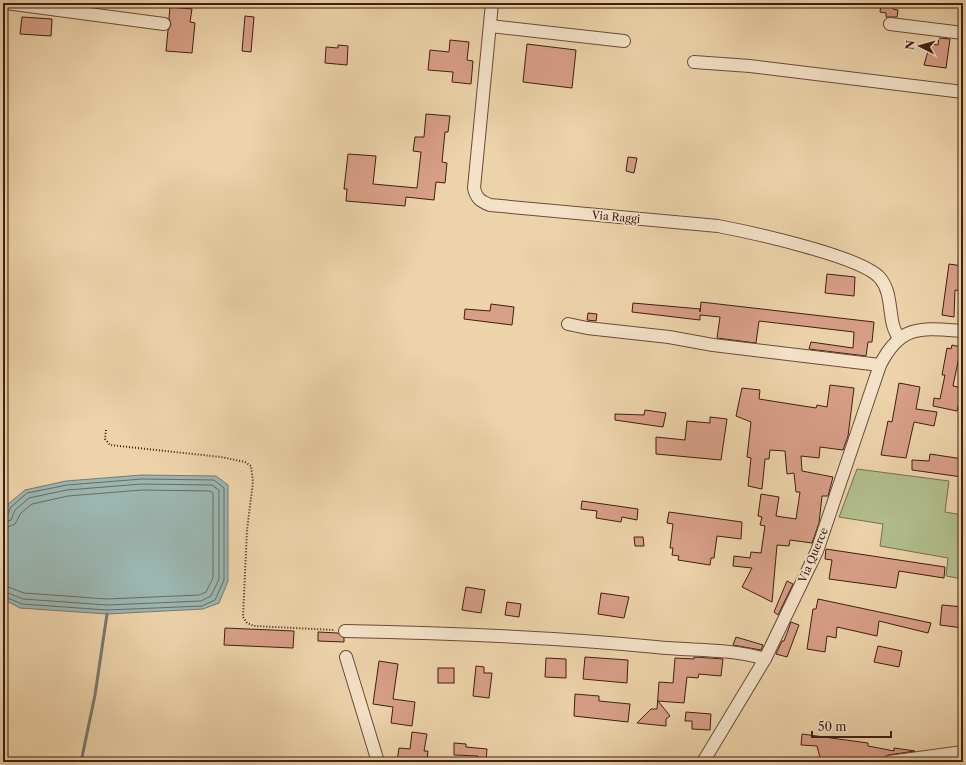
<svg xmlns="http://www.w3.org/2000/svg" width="966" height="765" font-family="'Libre Caslon Text',serif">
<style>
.green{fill:#b2be8d;stroke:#786e50}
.water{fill:#9bb6b1;stroke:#767a72}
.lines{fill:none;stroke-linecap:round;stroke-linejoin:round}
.shore{stroke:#6c6a62;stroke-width:1}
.stream{stroke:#767a72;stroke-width:3}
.building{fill:#d89f87;stroke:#3e1f13}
.minor-casing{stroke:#6a4c39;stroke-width:14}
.path{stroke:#3e1f13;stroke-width:2;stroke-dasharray:1 2;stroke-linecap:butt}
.minor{stroke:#f3e2c8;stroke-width:12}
.labels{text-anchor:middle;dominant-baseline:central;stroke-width:3.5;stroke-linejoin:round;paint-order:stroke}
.street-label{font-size:11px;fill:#3e1f13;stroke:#f3e2c8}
</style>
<rect width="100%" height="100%" fill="#edd3aa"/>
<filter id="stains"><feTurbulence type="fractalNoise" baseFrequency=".005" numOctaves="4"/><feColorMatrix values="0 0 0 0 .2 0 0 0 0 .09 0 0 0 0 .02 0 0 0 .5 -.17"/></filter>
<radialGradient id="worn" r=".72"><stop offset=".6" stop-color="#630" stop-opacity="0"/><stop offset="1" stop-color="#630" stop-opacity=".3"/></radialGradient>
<!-- green -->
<polygon class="green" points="857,469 949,481 945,512 963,515 963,579 946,576 948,558 880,546 883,524 839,517"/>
<!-- water -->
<polygon class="water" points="142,475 216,476 228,485 228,581 219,603 203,609 107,614 20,608 3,599 3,520 7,505 25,490 66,481"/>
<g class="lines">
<!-- shore -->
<g class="shore">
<polyline points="3,517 7,516 11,507 27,493 67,485 142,479 214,480 224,488 224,580 215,600 202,606 107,610 22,604 3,596"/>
<polyline points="3,523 11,520 15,510 29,498 67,490 142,484 212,485 219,490 219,579 211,596 201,601 107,605 23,599 3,591"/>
<polyline points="3,529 15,524 21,513 32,504 68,496 142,490 210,491 213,493 213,578 206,592 199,595 107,599 24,593 3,585"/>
</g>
<!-- stream -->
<polyline class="stream" points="81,762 95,695 107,614"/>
</g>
<!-- building -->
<g class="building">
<polygon points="881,3 894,3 893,9 898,10 897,17 886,17 886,13 880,12"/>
<polygon points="170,7 192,9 190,22 195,23 192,53 166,51 168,30 171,25 169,18"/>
<polygon points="245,16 254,17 251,52 242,51"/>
<polygon points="22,17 52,19 51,36 20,34"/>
<polygon points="939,38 950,39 946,68 924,65 930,44 938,45"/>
<polygon points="450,40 469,42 467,60 473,61 471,84 452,82 453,72 428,70 430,50 449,52"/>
<polygon points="527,44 576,50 572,88 523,82"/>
<polygon points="338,45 348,46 347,65 325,63 326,47 338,48"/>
<polygon points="426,114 450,116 448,132 445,132 442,162 447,163 445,183 436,182 434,200 406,197 405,206 346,201 347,189 344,189 348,154 376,156 373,184 417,188 421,152 413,151 415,137 424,137"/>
<polygon points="628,157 637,158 634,173 626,171"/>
<polygon points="949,264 963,266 963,291 955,290 954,317 942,315"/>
<polygon points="827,274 855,277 854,296 825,293"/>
<polygon points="701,302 874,322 872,342 868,342 866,356 809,349 811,342 853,348 854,332 759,321 756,343 717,338 720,317 700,315 700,320 632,312 633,303 700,309 700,312"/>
<polygon points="491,304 514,307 512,325 464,319 465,309 490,311"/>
<polygon points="588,313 597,314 596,321 587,320"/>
<polygon points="952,345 961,347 953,386 962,388 957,411 933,406 934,398 940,399 945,375 942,375 947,348 951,349"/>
<polygon points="899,383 920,387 916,409 937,412 934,426 914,422 906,458 881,455 888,421 892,422"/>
<polygon points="830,385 854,388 848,436 843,450 820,447 819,458 801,456 802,471 833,477 828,496 822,496 819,523 812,543 790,540 789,546 777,545 772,602 742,587 752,568 733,566 734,556 750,558 751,552 761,553 765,526 760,525 762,517 758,516 761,494 779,497 776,516 796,519 800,492 796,492 794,473 787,474 785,451 770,450 769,459 765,459 762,489 748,486 751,458 747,457 751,422 736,416 742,388 760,390 759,399 816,408 817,405 827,407"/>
<polygon points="645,410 666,413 663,427 615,420 615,414 644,415"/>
<polygon points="710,417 727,419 721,460 656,454 656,437 685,440 687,421 710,423"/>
<polygon points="930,454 963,459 962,477 912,470 912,460 929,461"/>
<polygon points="582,501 638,509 637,520 622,517 621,522 596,518 597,511 581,509"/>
<polygon points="669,512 742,522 741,539 717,536 714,558 711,558 710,565 678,560 679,556 672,555 673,548 670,548 673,524 667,523"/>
<polygon points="634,537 643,537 644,546 635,546"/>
<polygon points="826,549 945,567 944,578 899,571 896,588 829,579 832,560 825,559"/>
<polygon points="787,581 793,584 778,615 774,612"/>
<polygon points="466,587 485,590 481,613 462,610"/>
<polygon points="601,593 629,597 624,618 598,614"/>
<polygon points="818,599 931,623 928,633 879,621 877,636 837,627 836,638 827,636 825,652 807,649 813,609 816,609"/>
<polygon points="507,602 521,604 519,617 505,615"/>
<polygon points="942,605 963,607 963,628 940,625"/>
<polygon points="791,622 799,625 787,657 776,654 782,641 784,641"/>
<polygon points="225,628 294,631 293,648 224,645"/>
<polygon points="318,632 338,633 344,638 344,642 318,641"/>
<polygon points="736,637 763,645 761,650 733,645"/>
<polygon points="878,646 902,651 899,667 874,662"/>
<polygon points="585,657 628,660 627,683 583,679"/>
<polygon points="694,657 723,659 721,676 699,674 698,678 687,677 684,703 658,701 670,716 666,719 666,726 637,723 651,709 657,709 659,682 673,683 675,658 694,659"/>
<polygon points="546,658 566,659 566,678 545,677"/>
<polygon points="379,661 398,664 393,699 415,702 412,726 391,723 393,707 373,704"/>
<polygon points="476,666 484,667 484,673 492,673 489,698 473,696"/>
<rect x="438" y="668" width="16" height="15"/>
<polygon points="575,694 599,696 599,701 630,704 628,722 574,716"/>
<polygon points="686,712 711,714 710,730 692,729 692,721 685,721"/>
<polygon points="412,732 427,734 424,751 428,751 427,762 397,762 399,748 410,749"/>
<polygon points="802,734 868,743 868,746 894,751 894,748 915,751 888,755 882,760 867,762 821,762 817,746 801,745"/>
<polygon points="454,743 466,744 466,747 487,749 486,762 477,762 478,756 454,755"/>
</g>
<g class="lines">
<defs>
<g id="minor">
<polyline points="6,3 164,24"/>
<path d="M492 3 474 188C476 198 480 201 490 205L718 226C749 232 861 256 880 278 891 291 889 309 893 325 894 330 897 334 899 339"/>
<polyline points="890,24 963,33"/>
<polyline points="490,26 624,41"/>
<polyline points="694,62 750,66 963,92"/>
<polyline points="568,324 587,328 669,337 713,345 880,365"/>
<path d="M345 631C449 633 553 637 656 647 692 651 730 648 765 659"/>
<polyline points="346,657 378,762"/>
<path d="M703 762 765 659 817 551 880 365C901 324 921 328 963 331"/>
<polyline points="889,762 963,752"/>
</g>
</defs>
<!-- minor casing -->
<use href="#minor" class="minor-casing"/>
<!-- path -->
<polyline class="path" points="106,430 105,439 110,445 221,457 245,462 251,466 253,482 247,530 243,617 247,623 254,626 334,630"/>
<!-- minor -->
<use href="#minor" class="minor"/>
</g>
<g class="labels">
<!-- street labels -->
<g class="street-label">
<text transform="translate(616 217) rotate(5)">Via Raggi</text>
<text transform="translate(813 555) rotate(-67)">Via Querce</text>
</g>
</g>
<!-- margin -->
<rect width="966" height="765" fill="none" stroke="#edd3aa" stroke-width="16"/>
<rect x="4" y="4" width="958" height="757" fill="none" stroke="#3e1f13" stroke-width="2"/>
<rect x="8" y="8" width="950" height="749" fill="none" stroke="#3e1f13"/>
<!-- north arrow -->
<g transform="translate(920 46) rotate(276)" stroke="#f3e2c8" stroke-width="3" paint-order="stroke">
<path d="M0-3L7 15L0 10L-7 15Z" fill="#3e1f13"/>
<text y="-6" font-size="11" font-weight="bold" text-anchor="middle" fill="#3e1f13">N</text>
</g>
<!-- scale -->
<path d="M812 731v6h79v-6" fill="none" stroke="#3e1f13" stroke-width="2"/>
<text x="818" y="731" font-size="12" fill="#3e1f13" stroke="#f3e2c8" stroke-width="3" paint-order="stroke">50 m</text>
<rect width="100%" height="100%" filter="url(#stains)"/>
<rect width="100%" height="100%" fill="url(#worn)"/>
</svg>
